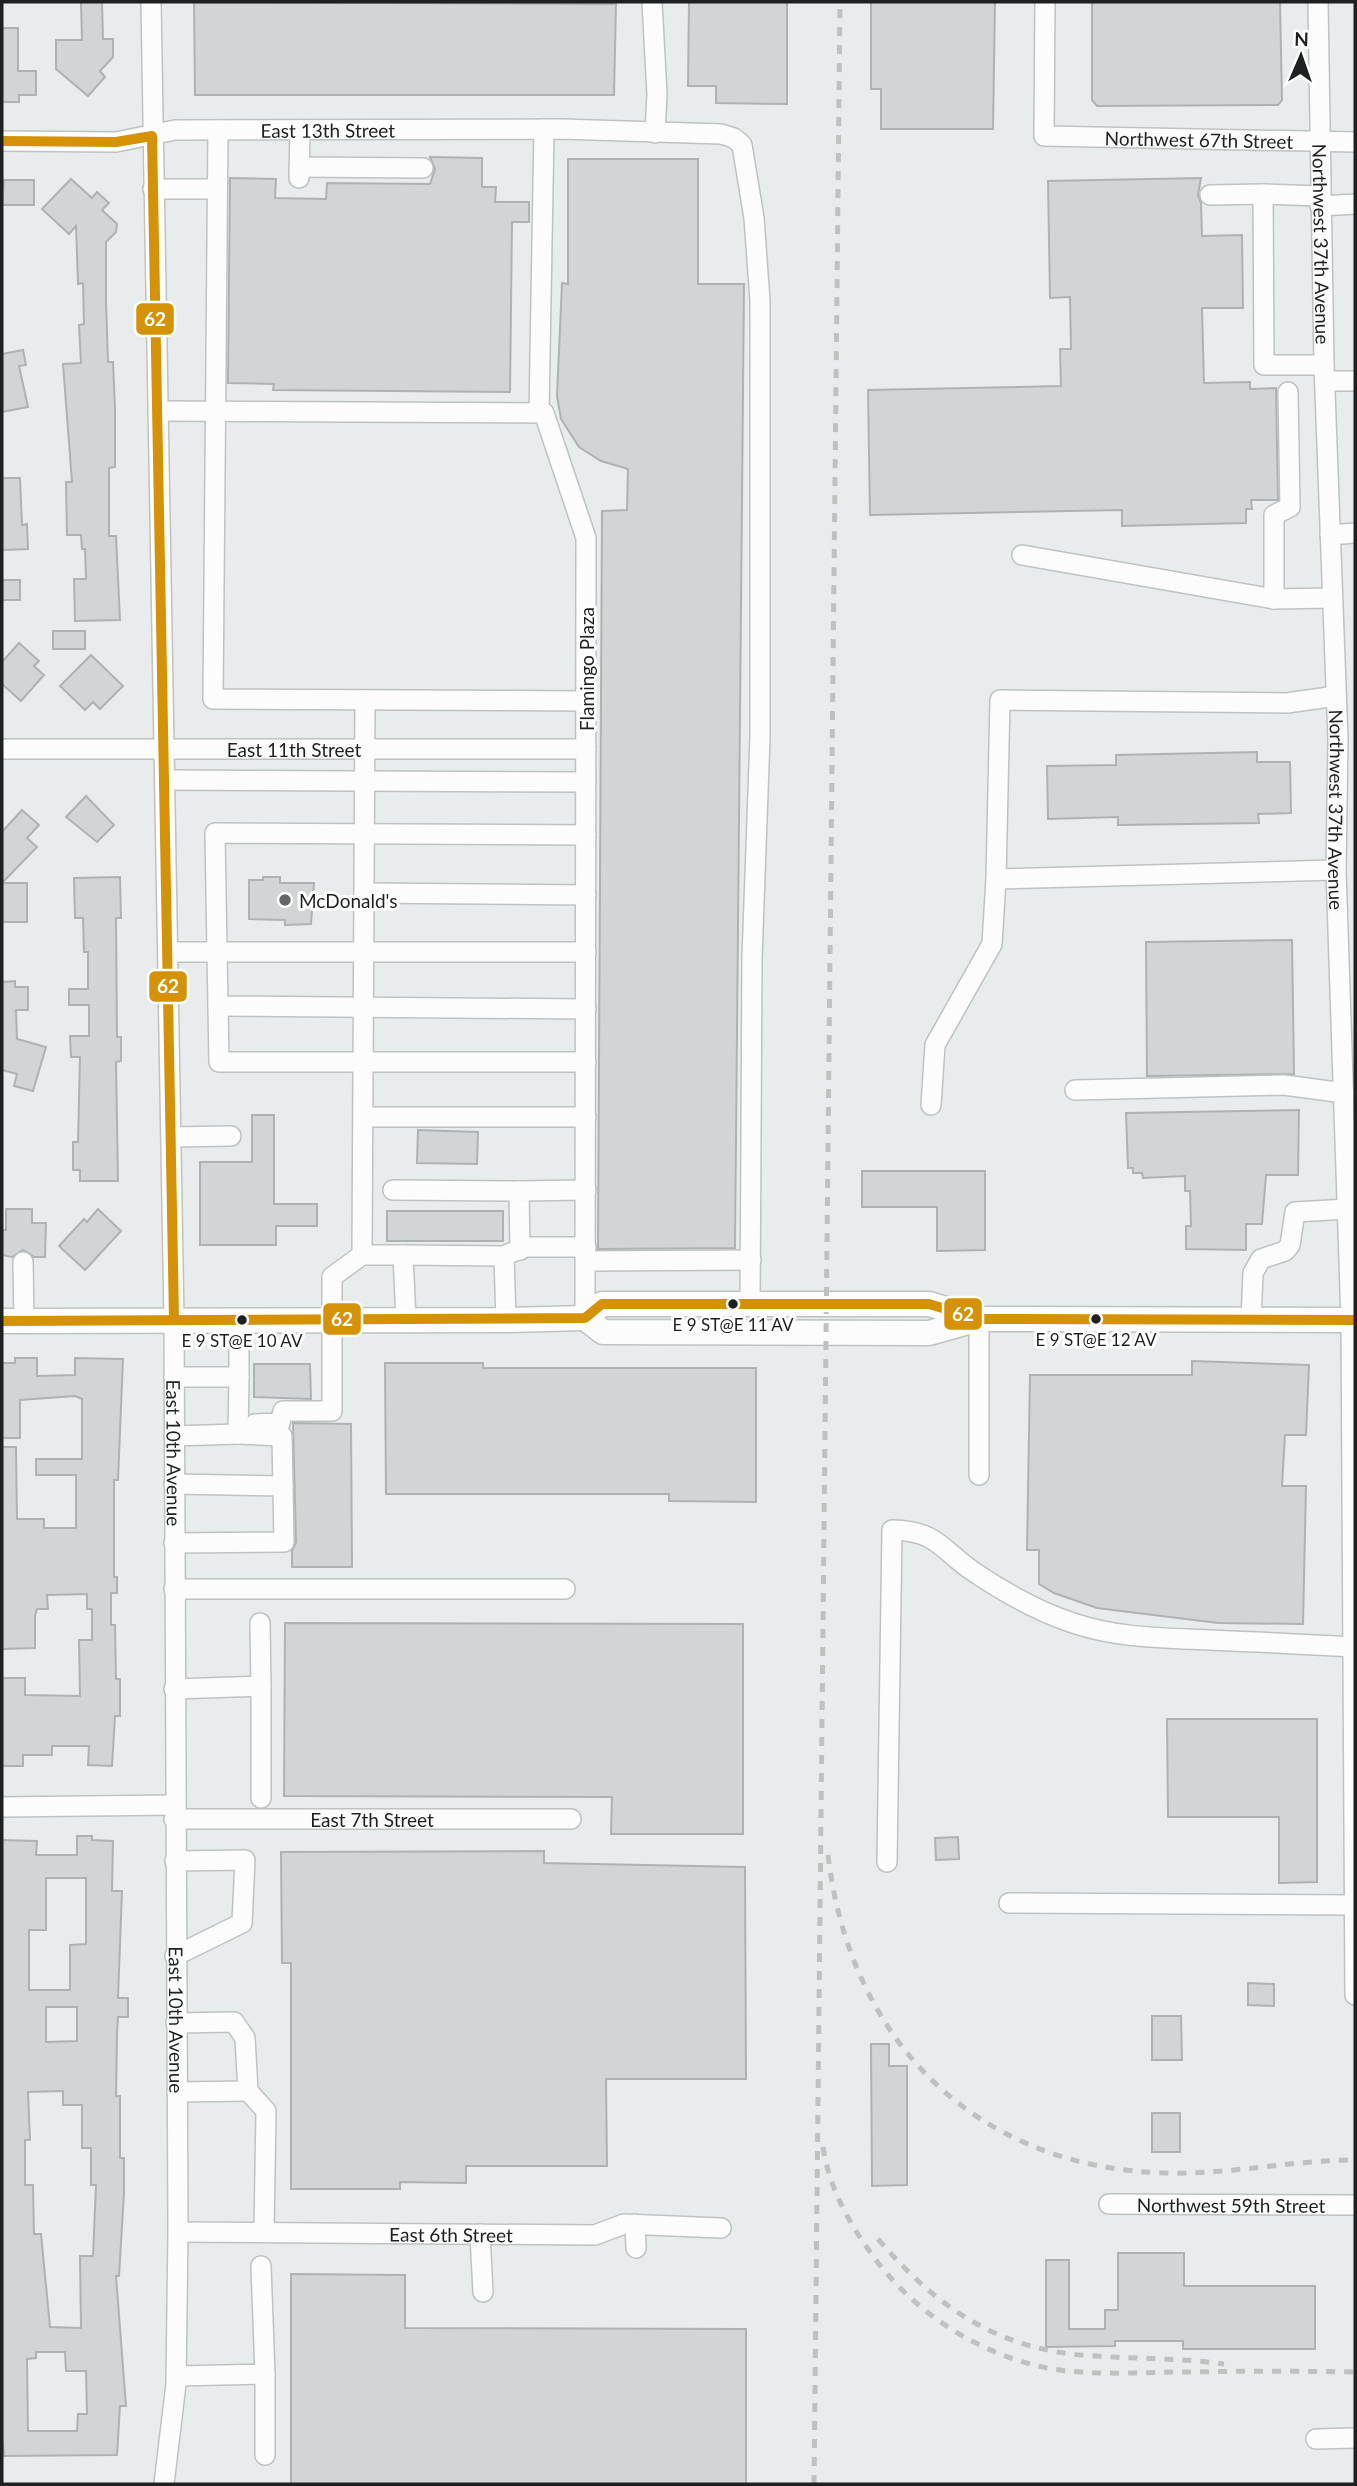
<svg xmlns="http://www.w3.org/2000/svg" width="1357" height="2486" font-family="Lato,sans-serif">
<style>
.building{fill:#d2d4d5;stroke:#afb2b2;stroke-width:2;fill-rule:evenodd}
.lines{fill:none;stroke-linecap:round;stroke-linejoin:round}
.minor-casing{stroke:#bfc2c3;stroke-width:22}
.major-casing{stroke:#bfc2c3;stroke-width:27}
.minor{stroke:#fcfcfc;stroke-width:19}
.major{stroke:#fcfcfc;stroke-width:24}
.rail{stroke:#bfc0c0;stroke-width:5;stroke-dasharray:9 9;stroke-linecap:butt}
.bus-1-casing{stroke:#fff;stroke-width:16}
.bus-1{stroke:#d69205;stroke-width:10}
.poi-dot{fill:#656768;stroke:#fff;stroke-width:2.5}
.bus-dot{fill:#1e2021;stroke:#fff;stroke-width:2.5}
.labels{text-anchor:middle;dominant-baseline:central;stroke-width:6;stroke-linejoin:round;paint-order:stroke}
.bus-label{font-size:17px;fill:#1e2021;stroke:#fff}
.street-label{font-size:19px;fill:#1e2021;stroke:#fff}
.poi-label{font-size:19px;fill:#1e2021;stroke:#fff;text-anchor:start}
.line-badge{stroke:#fff;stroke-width:2.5}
.badge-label{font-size:19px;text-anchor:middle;font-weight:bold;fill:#fff}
</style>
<rect width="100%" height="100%" fill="#e8eced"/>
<!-- building -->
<g class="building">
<polygon points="81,2 102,2 103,39 113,39 113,57 100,71 105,77 88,96 56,69 56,40 82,40"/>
<polygon points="194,2 616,4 614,95 195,95"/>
<polygon points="689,2 787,2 787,104 716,103 716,86 688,86"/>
<polygon points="871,2 995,2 993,129 881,129 881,89 871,89"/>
<polygon points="1092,2 1280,2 1282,100 1278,105 1097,106 1092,100"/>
<polygon points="2,28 18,28 18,71 36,71 36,95 19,95 19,102 2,102"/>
<polygon points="430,157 482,158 482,187 496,187 495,202 529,202 529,222 512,222 510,392 273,390 274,384 228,383 230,178 276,179 275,198 326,199 327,183 430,184 435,169"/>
<polygon points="568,159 698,159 698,284 744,284 735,1248 598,1249 602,511 627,510 628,469 601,461 579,447 561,419 557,396 562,283 568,284"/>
<polygon points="1201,178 1198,195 1201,203 1202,236 1242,235 1243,308 1202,308 1204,383 1250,382 1250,389 1276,388 1278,500 1251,500 1252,509 1246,509 1246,523 1122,526 1122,510 870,515 868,390 1061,386 1060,349 1071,349 1070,297 1050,298 1048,181"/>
<polygon points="71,179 92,198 97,192 109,203 102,210 117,224 116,232 106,242 106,301 108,362 113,362 115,408 115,467 109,468 109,536 116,536 120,620 75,621 74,579 86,579 85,549 82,549 81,535 67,535 66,482 72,482 63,364 81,363 79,325 84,324 83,283 78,284 76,226 69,234 42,209"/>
<polygon points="4,180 34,180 34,205 2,205"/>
<polygon points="23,350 26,365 19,366 28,407 2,412 2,354"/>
<polygon points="2,478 20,478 22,525 27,524 28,549 2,550"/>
<rect x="2" y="580" width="18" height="20"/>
<rect x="53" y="631" width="32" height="18"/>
<polygon points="19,643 39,661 34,666 44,675 21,701 2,684 2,662"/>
<polygon points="91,655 123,686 100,709 93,702 85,710 60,686"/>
<polygon points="1257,752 1257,762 1290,762 1291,813 1258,814 1259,823 1118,825 1118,817 1048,819 1047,766 1116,765 1116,755"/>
<polygon points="86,796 114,825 97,842 66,817"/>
<polygon points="22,810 39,825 27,838 37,847 2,883 27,883 27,922 2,922 2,832"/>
<polygon points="120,877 121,918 116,918 117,1037 121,1037 121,1061 116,1062 118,1181 80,1181 80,1170 73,1170 73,1142 78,1142 80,1057 71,1057 70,1036 89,1036 89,1005 69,1005 69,989 88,989 88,952 84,952 83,918 75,918 74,878"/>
<polygon points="263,877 280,877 280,883 314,883 311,924 285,925 285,920 249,919 249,880 263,880"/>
<polygon points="1292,940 1294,1074 1147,1076 1146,942"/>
<polygon points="15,981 15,987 28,987 28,1010 16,1010 17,1039 46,1047 33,1091 14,1086 17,1074 2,1070 2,982"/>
<polygon points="1299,1110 1298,1175 1266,1175 1262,1224 1246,1224 1246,1250 1186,1249 1186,1226 1191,1226 1190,1191 1185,1191 1185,1176 1143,1178 1142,1173 1133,1173 1133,1168 1128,1168 1126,1113"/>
<polygon points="252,1115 274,1115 274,1204 317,1204 317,1226 276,1226 276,1245 200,1245 200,1162 252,1162"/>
<polygon points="418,1130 478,1132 477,1164 417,1163"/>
<polygon points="862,1171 985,1171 985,1250 937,1251 937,1207 862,1207"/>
<polygon points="6,1209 32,1209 32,1223 46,1223 45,1257 34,1257 23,1250 12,1257 2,1255 2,1230 6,1230"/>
<polygon points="98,1209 121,1231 85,1270 59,1246 84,1219 87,1222"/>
<rect x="387" y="1211" width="116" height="30"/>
<polygon points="15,1358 37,1358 37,1376 75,1375 75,1358 123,1359 118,1480 114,1480 114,1577 117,1577 117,1593 111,1593 111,1625 115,1625 116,1679 120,1679 120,1716 115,1716 112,1766 88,1765 89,1746 52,1746 52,1755 23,1755 23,1766 2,1766 2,1678 25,1678 25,1695 80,1696 79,1640 92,1640 92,1609 87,1609 87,1594 47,1595 48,1609 37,1609 35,1616 35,1648 2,1649 2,1447 16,1447 17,1519 44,1519 44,1528 76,1528 76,1475 36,1475 36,1459 82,1459 82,1399 75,1396 20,1400 20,1438 2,1438 2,1363 15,1363"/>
<polygon points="1192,1361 1309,1365 1306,1435 1285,1435 1282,1486 1306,1486 1303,1624 1218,1623 1097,1608 1054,1593 1039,1584 1039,1550 1027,1550 1030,1375 1192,1375"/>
<polygon points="385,1363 483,1363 483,1368 756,1368 756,1502 669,1501 669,1494 386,1494"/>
<polygon points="254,1364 310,1364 311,1399 254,1397"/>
<polygon points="293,1423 351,1424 352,1567 292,1567 292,1551 296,1542"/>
<polygon points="285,1623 743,1624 743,1834 611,1834 612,1797 284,1796"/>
<polygon points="1167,1719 1317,1719 1317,1882 1279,1883 1279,1817 1168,1817"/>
<path d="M77 1836H92V1840L113 1841 112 1891H122L118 1998H128V2017H118L117 2035 116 2096H120V2158H124V2193L119 2276H116L126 2406H120L117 2455 4 2456 2 2432V1840L37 1841 36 1855H77ZM46 1878H86V1944L70 1945V1990H29V1930H46ZM46 2007H77V2041L46 2042ZM63 2091V2105H82V2148H91V2185H96L93 2256H80L81 2328 50 2327 41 2234H34L33 2185H25V2140H30L28 2092ZM36 2352H65L66 2371H86L87 2414H78L77 2431H28L27 2359 36 2358Z"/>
<polygon points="958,1837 959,1859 936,1860 935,1838"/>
<polygon points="544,1851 544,1863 745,1867 746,2079 606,2079 607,2166 466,2166 466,2183 400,2182 400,2189 291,2189 291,1963 282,1963 281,1852"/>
<polygon points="1248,1983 1274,1984 1274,2006 1248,2005"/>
<polygon points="1152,2016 1181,2016 1182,2060 1152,2060"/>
<polygon points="871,2044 889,2044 889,2066 907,2066 907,2185 872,2186"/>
<rect x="1152" y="2113" width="28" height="39"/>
<polygon points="1118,2253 1184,2253 1184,2286 1315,2286 1315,2349 1183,2349 1183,2341 1115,2341 1115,2346 1046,2347 1046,2260 1069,2260 1069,2329 1105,2329 1105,2310 1118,2310"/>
<polygon points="291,2274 405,2275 405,2328 746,2329 746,2484 291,2484"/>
</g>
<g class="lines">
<defs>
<g id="minor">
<path id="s1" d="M151 2 174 1320 178 2232 176 2384 164 2484"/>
<polyline points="652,2 657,94 655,133"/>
<path id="s2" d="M1045 2 1044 136 1355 142"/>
<path id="s3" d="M1318 2 1324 365 1338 740 1336 870 1351 1320 1355 1995"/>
<polyline points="218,130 213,699 586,701"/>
<path id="s4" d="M2 141 116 142 175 130 561 129 721 134 734 138 742 145 754 218 760 301V737L752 958 750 1304"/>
<polyline points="299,167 423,168"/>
<polyline points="299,178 300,130"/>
<polyline points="153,189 217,189"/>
<polyline points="1263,194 1320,196"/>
<polyline points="1210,195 1263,194 1264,365 1324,365"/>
<polyline points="1320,206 1355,204"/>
<polyline points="1325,381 1355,381"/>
<polyline points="1288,392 1290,507 1274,515 1274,599 1332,598"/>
<polyline points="158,411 544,413 586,538 585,1318"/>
<polyline points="539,412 544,129"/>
<polyline points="1330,535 1355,533"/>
<polyline points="1022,555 1274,599"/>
<polyline points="1336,696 1287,703 1000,700 996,879 1336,870"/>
<polyline points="365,700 362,1255 403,1255"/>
<path id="s5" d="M4 749H586"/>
<polyline points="165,780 586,782"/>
<polyline points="364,893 586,895"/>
<polyline points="168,952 217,952 218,1006 586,1009"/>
<polyline points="586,952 217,952 215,833 586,835"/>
<polyline points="218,1006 219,1062 586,1062"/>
<polyline points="1075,1090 1284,1085 1344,1093"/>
<polyline points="931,1105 935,1045 992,944 996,879"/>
<polyline points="363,1117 586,1117"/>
<polyline points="171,1137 231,1136"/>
<polyline points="393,1190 519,1191"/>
<polyline points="520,1250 519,1191 586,1190"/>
<polyline points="508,1254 526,1247 586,1247"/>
<polyline points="586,1261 751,1260"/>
<polyline points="23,1262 24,1321"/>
<polyline points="406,1320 403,1255 504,1256 506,1320"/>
<polyline points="1251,1320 1253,1273 1261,1259 1285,1251 1290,1245 1295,1212 1348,1209"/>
<polyline points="239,1377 239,1320"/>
<polyline points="255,1424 280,1423 283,1411 332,1411 332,1277 362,1255"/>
<polyline points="174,1436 238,1434"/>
<polyline points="979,1475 979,1319"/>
<polyline points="174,1484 283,1486"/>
<polyline points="174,1543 284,1542 282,1436 238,1434 239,1377 174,1377"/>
<polyline points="174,1589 565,1589"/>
<polyline points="260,1623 261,1686"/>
<polyline points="174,1689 261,1686 261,1798"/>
<polyline points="2,1807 174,1805"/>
<path id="s6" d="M174 1819H571"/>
<polyline points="175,1861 245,1860 242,1923 175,1956"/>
<path d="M887 1862 892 1530C938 1531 940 1549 974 1572 1005 1593 1037 1611 1073 1623 1117 1638 1163 1638 1209 1640 1257 1642 1304 1644 1352 1647"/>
<polyline points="1009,1903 1355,1905"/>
<polyline points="176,2023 234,2022 245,2038 248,2091 266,2111 264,2232"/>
<polyline points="177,2092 248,2091"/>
<path id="s7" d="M1109 2204 1355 2205"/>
<polyline points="635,2224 636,2248"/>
<path id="s8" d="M178 2232 595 2235 624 2224 721 2228"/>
<polyline points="480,2234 483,2292"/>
<polyline points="265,2374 265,2455"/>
<polyline points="177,2376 265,2374 261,2266"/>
<polyline points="1316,2439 1355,2438"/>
</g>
<g id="major">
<polyline points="585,1318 603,1332 929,1333 979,1319"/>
<polyline points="2,1321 506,1320 585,1318 602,1304 929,1304 979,1319 1355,1320"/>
</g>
</defs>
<!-- minor casing -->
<use href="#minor" class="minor-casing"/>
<!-- major casing -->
<use href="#major" class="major-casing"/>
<!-- minor -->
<use href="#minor" class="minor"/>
<!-- major -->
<use href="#major" class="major"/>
<!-- rail -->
<g class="rail">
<path d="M828 1855C850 2041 975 2167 1164 2173 1228 2175 1292 2160 1355 2160"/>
<path d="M823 2147C829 2188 849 2223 873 2256 915 2314 983 2357 1053 2369 1096 2376 1142 2372 1186 2372 1242 2371 1299 2371 1355 2372"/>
<path d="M878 2239C938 2309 1001 2352 1096 2356 1139 2359 1181 2358 1224 2364"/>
<polyline points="814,2484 840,2"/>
</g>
<defs>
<g id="bus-1">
<polyline points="2,141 116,142 152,136 174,1320"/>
<polyline points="2,1321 585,1318 602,1304 929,1304 979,1319 1355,1320"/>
</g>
</defs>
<!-- bus-1 casing -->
<use href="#bus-1" class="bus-1-casing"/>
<!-- bus-1 -->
<use href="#bus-1" class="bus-1"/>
</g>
<!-- markers -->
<circle class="poi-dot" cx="285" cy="900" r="7"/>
<g class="bus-dot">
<circle cx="733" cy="1304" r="6"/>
<circle cx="1096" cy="1319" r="6"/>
<circle cx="242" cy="1320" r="6"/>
</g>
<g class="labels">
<!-- bus labels -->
<g class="bus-label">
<text x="733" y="1324">E 9 ST@E 11 AV</text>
<text x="1096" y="1339">E 9 ST@E 12 AV</text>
<text x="242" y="1340">E 9 ST@E 10 AV</text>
</g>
<!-- street labels -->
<g class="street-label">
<text stroke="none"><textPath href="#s4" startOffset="327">East 13th Street</textPath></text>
<text stroke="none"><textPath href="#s2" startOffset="289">Northwest 67th Street</textPath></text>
<text stroke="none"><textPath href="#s3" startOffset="242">Northwest 37th Avenue</textPath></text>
<text transform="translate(586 669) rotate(-90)">Flamingo Plaza</text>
<text stroke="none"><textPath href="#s5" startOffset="290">East 11th Street</textPath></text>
<text stroke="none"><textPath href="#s3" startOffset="808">Northwest 37th Avenue</textPath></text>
<text stroke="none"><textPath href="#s1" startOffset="1451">East 10th Avenue</textPath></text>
<text stroke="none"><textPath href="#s6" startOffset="198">East 7th Street</textPath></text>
<text stroke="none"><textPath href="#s1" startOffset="2018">East 10th Avenue</textPath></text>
<text stroke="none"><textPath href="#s7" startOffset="122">Northwest 59th Street</textPath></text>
<text stroke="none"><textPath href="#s8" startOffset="273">East 6th Street</textPath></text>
</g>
<!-- poi labels -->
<g class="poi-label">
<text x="299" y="900">McDonald's</text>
</g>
</g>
<g class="line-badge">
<rect x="135" y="302" width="40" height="34" rx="7" fill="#d69205"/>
<rect x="148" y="970" width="40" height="33" rx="7" fill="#d69205"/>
<rect x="943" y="1297" width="40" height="34" rx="7" fill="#d69205"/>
<rect x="322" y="1302" width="40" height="34" rx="7" fill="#d69205"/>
</g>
<g class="badge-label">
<text x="155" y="326">62</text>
<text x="168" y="993">62</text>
<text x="963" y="1321">62</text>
<text x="342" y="1326">62</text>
</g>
<!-- border -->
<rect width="1357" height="2486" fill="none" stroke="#1e2021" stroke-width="7"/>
<!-- north arrow -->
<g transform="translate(1301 56) rotate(2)" stroke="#ffffff" stroke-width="5" paint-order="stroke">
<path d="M0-5L12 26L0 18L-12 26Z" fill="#1e2021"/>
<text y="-10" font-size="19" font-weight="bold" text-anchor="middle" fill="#1e2021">N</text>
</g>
</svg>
